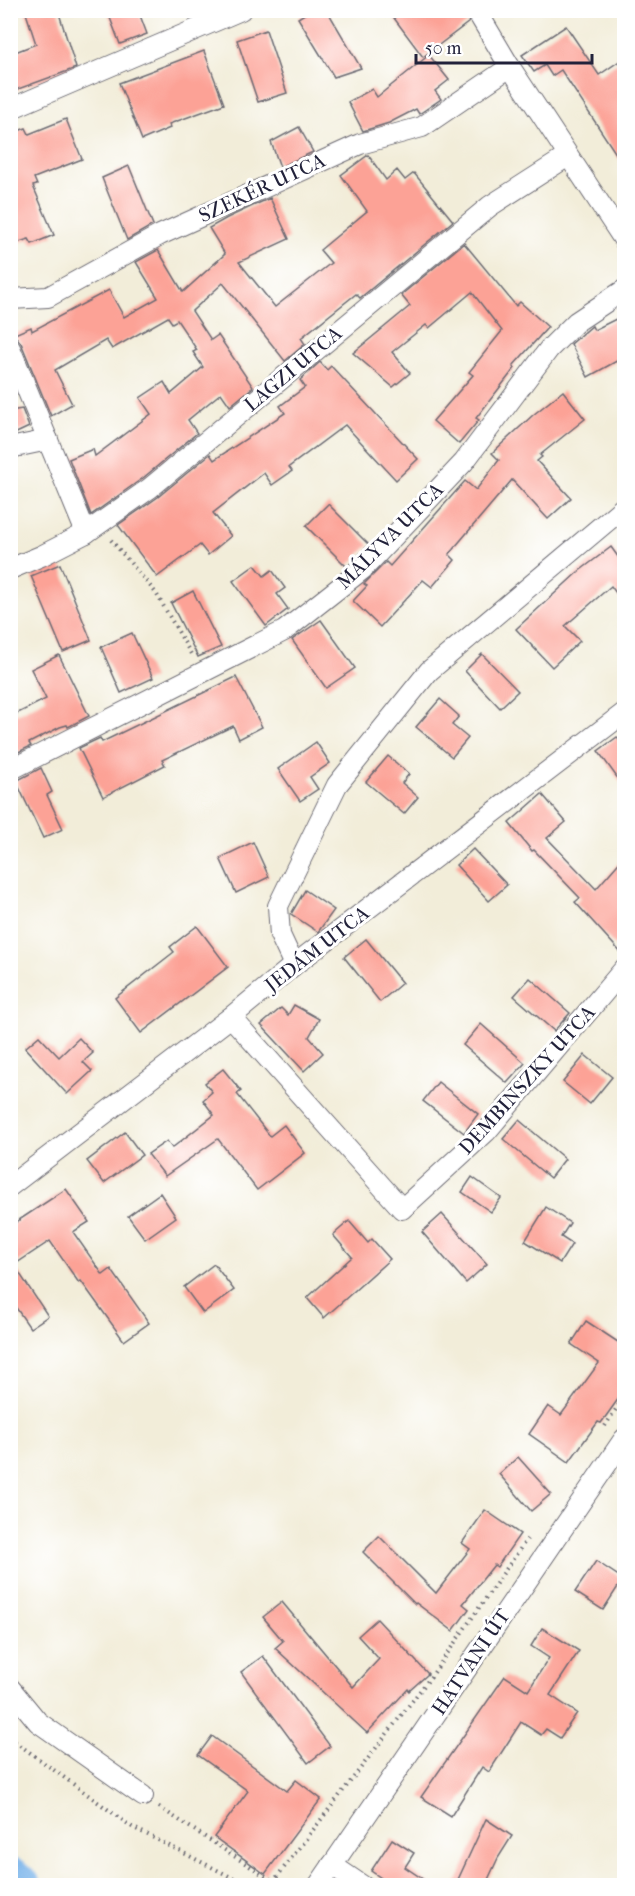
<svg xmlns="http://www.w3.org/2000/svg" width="635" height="1896" font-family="'IM FELL French Canon',serif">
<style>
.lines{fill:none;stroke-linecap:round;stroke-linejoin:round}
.river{stroke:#79b4ea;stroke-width:42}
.building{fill:#fca296}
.minor-casing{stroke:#6b6972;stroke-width:22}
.path{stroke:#6b6972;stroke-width:4;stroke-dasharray:1.5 4.5;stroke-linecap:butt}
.minor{stroke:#fff;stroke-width:20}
.labels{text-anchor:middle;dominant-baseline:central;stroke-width:6;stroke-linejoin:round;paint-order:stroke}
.street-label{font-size:20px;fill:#22223b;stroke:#fff}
</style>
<rect width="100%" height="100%" fill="#fff"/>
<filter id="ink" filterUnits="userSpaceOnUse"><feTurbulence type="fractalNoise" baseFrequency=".0167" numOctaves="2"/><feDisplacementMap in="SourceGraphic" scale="12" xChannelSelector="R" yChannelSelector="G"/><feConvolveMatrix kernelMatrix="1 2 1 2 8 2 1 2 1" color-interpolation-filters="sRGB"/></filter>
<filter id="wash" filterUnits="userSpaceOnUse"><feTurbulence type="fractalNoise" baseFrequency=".008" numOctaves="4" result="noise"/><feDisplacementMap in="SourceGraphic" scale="24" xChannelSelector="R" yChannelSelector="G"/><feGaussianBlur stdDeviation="1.35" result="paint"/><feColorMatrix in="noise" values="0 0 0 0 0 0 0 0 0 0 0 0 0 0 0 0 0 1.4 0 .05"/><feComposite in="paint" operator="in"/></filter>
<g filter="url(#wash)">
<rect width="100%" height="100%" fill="#f2edd9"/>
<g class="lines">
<!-- river -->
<polyline class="river" points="10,1878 20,1886"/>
</g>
<g id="blocks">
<!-- building -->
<g class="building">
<polygon points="25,10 58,10 76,68 10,92 10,54 36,44"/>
<polygon points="107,10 138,10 147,34 120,44"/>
<polygon points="311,10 327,10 361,68 334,77 298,18"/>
<polygon points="388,10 464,10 469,22 423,57"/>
<polygon points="566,26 599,75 624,58 624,166 561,70 552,76 545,65 534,72 522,55"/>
<polygon points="266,30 287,93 258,102 237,40"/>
<polygon points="204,51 224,104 169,124 170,128 142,140 119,83"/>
<polygon points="429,55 449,80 435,91 441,99 419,114 416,109 389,123 363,131 348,102 372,89 377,97"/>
<polygon points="66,119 82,159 34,178 37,185 33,186 54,235 32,244 29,239 10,245 10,134 26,128 29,134"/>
<polygon points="299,127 313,152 280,167 271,142"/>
<polygon points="368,155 386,180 397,170 405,180 414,173 453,221 360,298 356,294 301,338 305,344 285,361 223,283 192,311 211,340 218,335 253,387 230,406 221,393 188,420 197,433 143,478 91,515 69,459 93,449 95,456 151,414 140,398 164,382 171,394 203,367 193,352 197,350 177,320 172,323 168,317 112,349 106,340 55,370 72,404 51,416 21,343 17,338 10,336 31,327 32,331 109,290 124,317 158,298 136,262 158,250 183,292 225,254 209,228 227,218 270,198 289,239 239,262 275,307 331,263 320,250 367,211 341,175"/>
<polygon points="129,166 153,225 127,240 102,178"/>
<polygon points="464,243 516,306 520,302 548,327 513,366 515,368 476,418 479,420 459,444 433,421 473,375 469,372 502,331 472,292 429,328 426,325 392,352 410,373 393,387 353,353 410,306 401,295"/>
<polygon points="624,315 624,357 588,377 571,344 592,326 594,330"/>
<polygon points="320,362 327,370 331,366 418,459 396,480 345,425 289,467 292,471 272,485 264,473 213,513 231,536 208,555 200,545 157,577 118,525 158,497 210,454 214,460 285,413 280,406 305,387 300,380"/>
<polygon points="563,391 585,419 540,455 542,457 537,461 571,498 548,519 512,480 449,554 455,560 432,587 423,580 380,627 353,601 367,586 364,584 386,562 390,566 465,481 476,490 499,460 492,453 533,415"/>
<polygon points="22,409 29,427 10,436 10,411"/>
<polygon points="328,504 369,545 347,567 306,526"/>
<polygon points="611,547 624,565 624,604 611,586 565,626 580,641 552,667 516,629 578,572"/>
<polygon points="60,564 91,640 63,652 31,576"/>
<polygon points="255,565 264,576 272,570 285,588 277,594 288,609 266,626 233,581"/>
<polygon points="193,591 221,647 198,657 171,603"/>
<polygon points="321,620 355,668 326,688 292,640"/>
<polygon points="132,633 153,678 121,693 101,647"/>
<polygon points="482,654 518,691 500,708 465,671"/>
<polygon points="59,655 89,716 68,727 67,725 60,727 29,743 31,746 10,756 10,702 16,714 46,699 31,669"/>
<polygon points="236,677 262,727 239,739 233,726 162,760 165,765 103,797 79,748 100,738 102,742"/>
<polygon points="440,699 459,716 452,725 468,738 452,757 416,727"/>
<polygon points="617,737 624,747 624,787 598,751"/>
<polygon points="316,742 330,763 310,777 318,789 300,801 278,769"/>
<polygon points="388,756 409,774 402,783 418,797 404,814 366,782"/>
<polygon points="41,768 52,792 47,795 63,829 43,838 16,781"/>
<polygon points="542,794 566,822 547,838 596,889 624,857 624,956 575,902 580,898 534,850 532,851 509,823"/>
<polygon points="253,842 269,877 236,893 220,858"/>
<polygon points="473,849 507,885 489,901 456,865"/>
<polygon points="305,890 334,910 318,932 291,914"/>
<polygon points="197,926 228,967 141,1033 115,998 174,952 170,947"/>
<polygon points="366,939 402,983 380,1002 344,957"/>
<polygon points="530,978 570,1013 554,1031 514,996"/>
<polygon points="294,1005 319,1019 309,1037 323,1053 304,1071 261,1025 281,1008 288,1015"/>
<polygon points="481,1024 525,1063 507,1083 463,1045"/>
<polygon points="39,1036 59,1057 79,1038 93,1053 83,1062 92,1071 67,1094 25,1048"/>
<polygon points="585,1055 612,1077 590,1104 563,1082"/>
<polygon points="223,1069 241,1091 237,1094 270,1136 284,1125 305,1153 257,1190 218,1139 165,1176 148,1154 167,1141 172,1148 214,1115 203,1100 212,1092 205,1083"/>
<polygon points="438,1082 478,1114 464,1133 423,1101"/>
<polygon points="519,1120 565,1159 550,1178 503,1139"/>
<polygon points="125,1132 142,1155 104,1183 87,1161"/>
<polygon points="472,1177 501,1198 491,1212 462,1192"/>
<polygon points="66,1189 89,1222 73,1232 103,1275 111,1269 149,1323 124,1341 81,1281 79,1283 50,1241 14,1265 48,1316 30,1328 10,1299 10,1226"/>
<polygon points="160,1193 176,1217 145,1239 128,1216"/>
<polygon points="546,1207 570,1223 561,1237 572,1244 560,1263 525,1241"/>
<polygon points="442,1214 487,1264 466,1283 422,1232"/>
<polygon points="349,1221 368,1243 372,1239 390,1259 324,1318 307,1298 352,1257 333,1235"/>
<polygon points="214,1264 234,1290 203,1313 184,1287"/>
<polygon points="586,1321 624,1346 624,1391 601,1423 598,1422 569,1462 529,1434 548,1406 561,1415 599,1363 571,1344"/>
<polygon points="518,1457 551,1494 531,1511 499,1474"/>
<polygon points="485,1510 520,1534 497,1567 494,1565 463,1604 469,1609 453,1631 416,1603 415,1604 363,1552 379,1536 436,1593 470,1549 462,1543"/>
<polygon points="596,1561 623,1579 603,1610 575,1592"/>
<polygon points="282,1602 353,1687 379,1659 358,1636 377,1619 428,1674 409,1691 408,1689 367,1733 275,1648 283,1641 263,1617"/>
<polygon points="542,1628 579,1651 550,1695 577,1713 560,1738 546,1729 541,1735 521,1722 489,1772 482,1767 451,1816 421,1797 505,1676 528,1691 549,1658 531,1646"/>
<polygon points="263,1656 330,1746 308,1763 241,1672"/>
<polygon points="212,1736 287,1791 296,1780 321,1799 265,1874 214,1837 248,1791 198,1755"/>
<polygon points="486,1819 512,1836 498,1858 485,1886 455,1886"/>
<polygon points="392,1839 414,1853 405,1867 433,1886 393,1886 371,1871"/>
</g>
</g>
</g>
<g filter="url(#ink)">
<use href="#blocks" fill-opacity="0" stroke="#6b6972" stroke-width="1.5"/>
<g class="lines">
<defs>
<g id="minor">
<polyline points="476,10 510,67 624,240"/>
<polyline points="10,109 241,10"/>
<polyline points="10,299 48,297 160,235 360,144 422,127 510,67"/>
<polyline points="10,348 86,533"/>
<polyline points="10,448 48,440"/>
<polyline points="10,569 41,556 86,533 150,488 490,206 568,156"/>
<polyline points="10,770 284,631 363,569 464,462 549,349 576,322 624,290"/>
<polyline points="294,965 280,935 278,906 337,785 429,671 624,507"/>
<polyline points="231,1017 402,1209 486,1132 624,969"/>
<polyline points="10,1186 231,1017 294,965 624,713"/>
<polyline points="10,1688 38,1722 143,1796"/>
<polyline points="332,1865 363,1886"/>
<polyline points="318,1886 624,1439"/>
</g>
</defs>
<!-- minor casing -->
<use href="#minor" class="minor-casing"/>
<!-- path -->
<g class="path">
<polyline points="111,540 156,593 191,654"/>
<polyline points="605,1426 624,1397"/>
<polyline points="10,1738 132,1827 249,1886"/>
<polyline points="159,1807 280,1886"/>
<polyline points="273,1882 433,1674 527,1539"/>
</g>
<!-- minor -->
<use href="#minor" class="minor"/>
</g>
</g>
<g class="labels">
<!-- street labels -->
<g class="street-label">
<text transform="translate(262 188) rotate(-25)">SZEKÉR UTCA</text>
<text transform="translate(293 369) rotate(-40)">LAGZI UTCA</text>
<text transform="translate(390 536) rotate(-45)">MÁLYVA UTCA</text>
<text transform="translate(317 949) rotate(-38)">JEDÁM UTCA</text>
<text transform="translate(527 1080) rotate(-48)">DEMBINSZKY UTCA</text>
<text transform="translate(471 1662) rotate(-56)">HATVANI ÚT</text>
</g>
</g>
<!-- margin -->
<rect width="635" height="1896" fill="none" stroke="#fff" stroke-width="36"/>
<!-- scale -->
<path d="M416 54v9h176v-9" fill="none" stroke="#22223b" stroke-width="3"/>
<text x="425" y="54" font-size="18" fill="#22223b" stroke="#ffffff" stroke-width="4.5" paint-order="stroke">50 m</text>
</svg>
